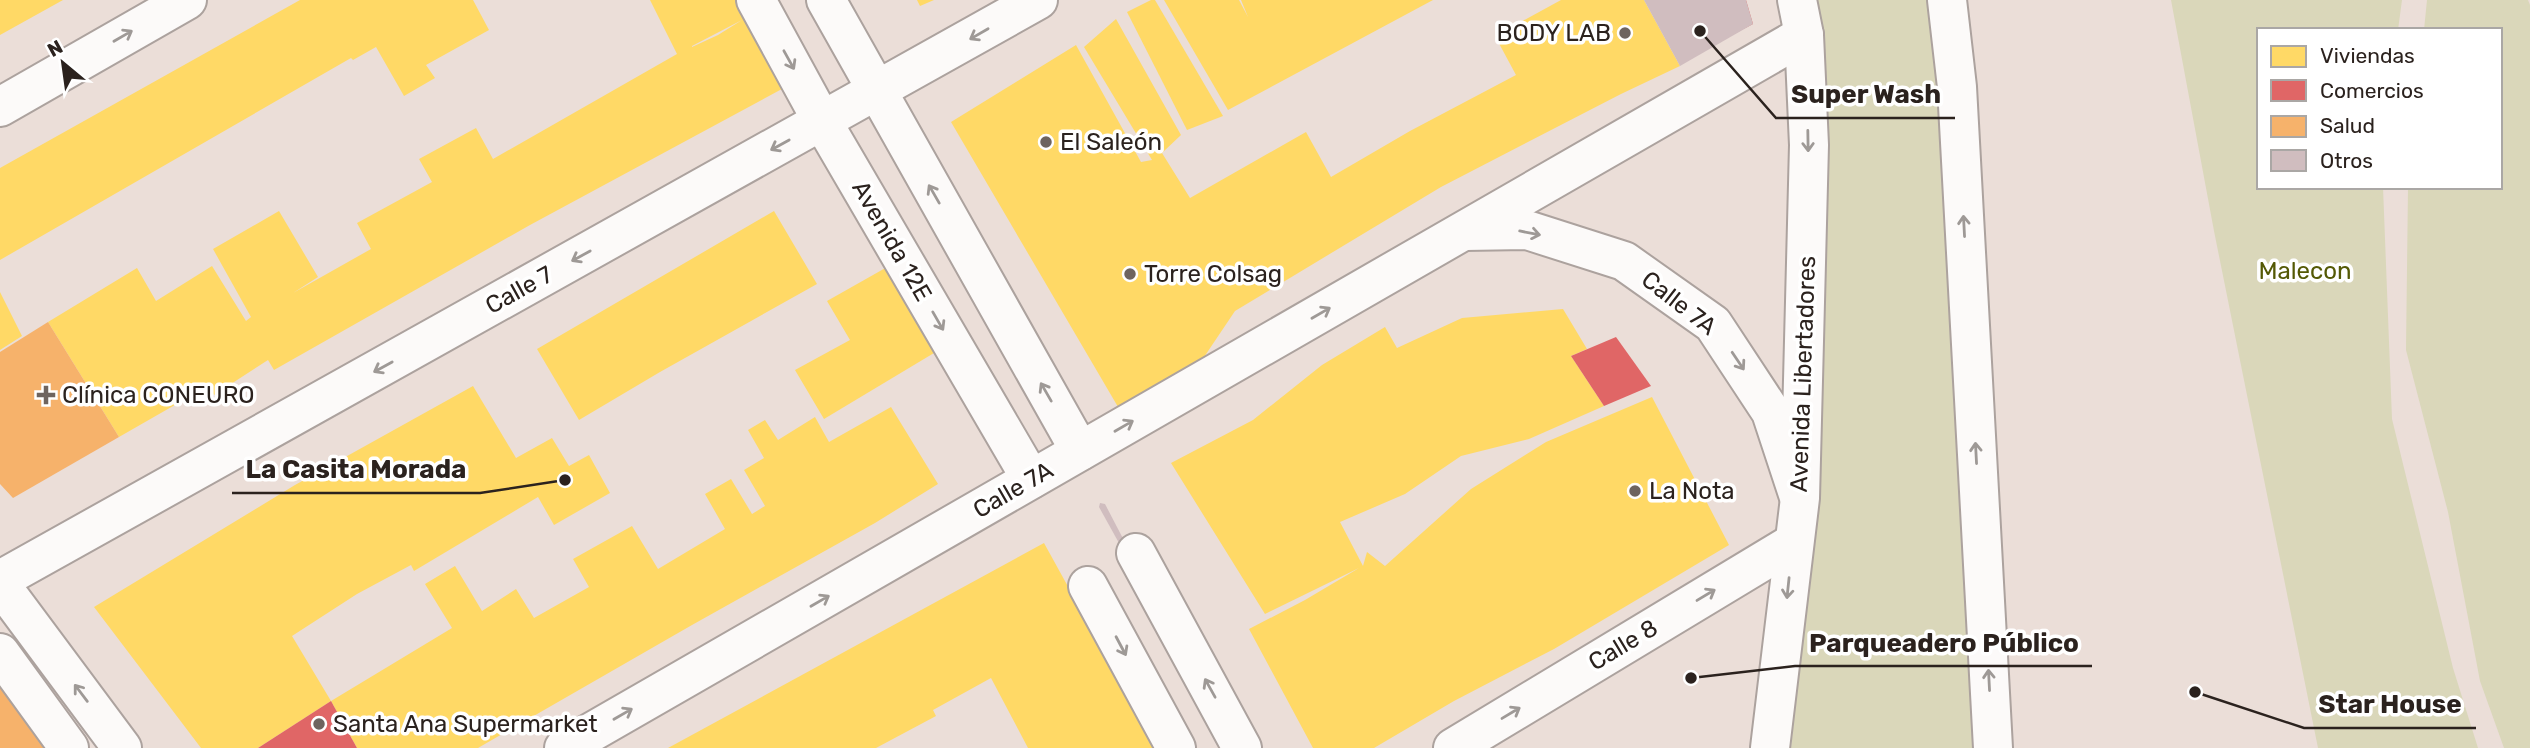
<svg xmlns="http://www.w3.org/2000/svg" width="2530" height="748" font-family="Rubik,sans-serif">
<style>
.green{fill:#dad7ba}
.homes{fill:#ffd966;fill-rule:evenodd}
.shops{fill:#e06666}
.health{fill:#f6b26b}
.building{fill:#d0bdbf}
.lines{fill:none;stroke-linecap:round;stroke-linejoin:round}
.street-casing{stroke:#aca29e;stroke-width:42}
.secondary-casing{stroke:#aca29e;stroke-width:42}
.primary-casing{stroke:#aca29e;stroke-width:42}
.street{stroke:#fcfaf9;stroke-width:38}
.secondary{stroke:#fcfaf9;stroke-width:38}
.primary{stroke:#fcfaf9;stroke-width:38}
.oneway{stroke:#9e9996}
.poi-dot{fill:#6e645f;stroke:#fff;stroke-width:2.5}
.labels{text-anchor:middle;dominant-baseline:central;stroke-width:7;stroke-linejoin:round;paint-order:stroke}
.poi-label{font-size:24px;fill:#2b221e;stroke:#fff;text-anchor:start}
.street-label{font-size:24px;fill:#2b221e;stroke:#fff}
.park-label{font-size:24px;fill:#545905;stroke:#fff}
.leader{fill:none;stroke:#2b221e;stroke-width:2.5}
.callout-dot{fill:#2b221e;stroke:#fff;stroke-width:2.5}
.callout-label{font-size:26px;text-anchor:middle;font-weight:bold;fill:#2b221e;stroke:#fff;stroke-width:7;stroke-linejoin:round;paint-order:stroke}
</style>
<rect width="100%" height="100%" fill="#ebded8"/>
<!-- green -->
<g class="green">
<polygon points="1806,0 1936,0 1982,748 1791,748 1810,566"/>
<polygon points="2171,0 2402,0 2398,30 2259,30 2259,187 2383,187 2392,419 2453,668 2478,748 2318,748 2214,231"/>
<polygon points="2427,0 2528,0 2530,5 2530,748 2504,748 2480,681 2448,512 2406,350 2408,187 2500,187 2500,30 2424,30"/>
</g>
<!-- homes -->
<g class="homes">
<polygon points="0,0 63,0 0,35"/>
<polygon points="300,0 473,0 489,30 426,65 435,78 404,96 376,47 353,60 351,58 0,260 0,168"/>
<path d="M650 0H751L793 83 530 225 274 370 268 360 214 395 208 386 119 437 48 322 137 268 156 301 212 266 246 321 251 317 213 249 279 211 318 277 293 293 371 249 357 223 432 182 419 159 476 128 493 159 677 54ZM742 20 718 35 692 47V46Z"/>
<polygon points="917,0 934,0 920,6"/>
<polygon points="1151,0 1155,0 1223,116 1187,130 1127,12"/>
<polygon points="1164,0 1239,0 1248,17 1241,0 1433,0 1228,110"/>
<polygon points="1561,0 1644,0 1680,66 1621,94 1441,187 1235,311 1194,372 1121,412 951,122 1076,45 1141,162 1152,160 1084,47 1116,19 1181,135 1162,153 1190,198 1306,132 1331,177 1410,131 1516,75 1495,36"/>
<polygon points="774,211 817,284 660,372 579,420 537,349"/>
<polygon points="896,262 949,344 824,419 795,370 850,340 827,301"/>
<polygon points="0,292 22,336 0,350"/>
<polygon points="1563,309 1587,349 1571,356 1604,406 1529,439 1461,456 1405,494 1340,522 1363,566 1367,552 1385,566 1471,489 1546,442 1652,397 1729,545 1554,649 1454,701 1374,748 1313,748 1249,629 1305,600 1359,568 1265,614 1171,463 1253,420 1322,365 1385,327 1397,348 1462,318"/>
<polygon points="473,386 516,458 552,438 569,466 589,455 610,493 554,525 538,497 414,571 411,565 357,594 292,636 331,701 258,748 201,748 94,607 295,485"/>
<polygon points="891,407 938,484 875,523 692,625 478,748 357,748 331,701 452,628 425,584 455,566 482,611 516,589 534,618 589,587 573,559 632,526 658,569 725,529 705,494 731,479 752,514 765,506 744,470 764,458 748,430 765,420 778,440 815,417 829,442"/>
<polygon points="1044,543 1157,748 1028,748 991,678 933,710 936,716 876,748 668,748"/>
</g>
<!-- shops -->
<g class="shops">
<polygon points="1726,0 1746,0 1753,24 1728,37 1716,6"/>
<polygon points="1616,337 1651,386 1604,406 1571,356"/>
<polygon points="331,701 357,748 258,748"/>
</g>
<!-- health -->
<g class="health">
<polygon points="48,322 119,437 13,498 0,484 0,352"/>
<polygon points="0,671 52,748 0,748"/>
</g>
<!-- building -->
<g class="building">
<polygon points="1644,0 1746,0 1753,24 1680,66"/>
<polygon points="1100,503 1105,504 1168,625 1165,626 1099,507"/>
</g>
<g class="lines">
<defs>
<g id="street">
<polyline points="756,0 822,121 1031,479"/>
<polyline points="826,0 1080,451"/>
<polyline points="0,107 187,0"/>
<polyline points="1465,231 1527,230 1624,261 1713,324 1771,412 1798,494"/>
<polyline points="1136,553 1242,748"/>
<polyline points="0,580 1038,0"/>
<polyline points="1088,586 1176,748"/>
<polyline points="564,748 1804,35"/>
<polyline points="1453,748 1793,543"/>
</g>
<g id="secondary">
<polyline points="0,584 122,748"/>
<polyline points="0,653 69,748"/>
</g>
<g id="primary">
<polyline points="1947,0 1957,87 1993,748"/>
<polyline points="1770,748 1800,498 1809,145 1804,35 1797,0"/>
</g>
</defs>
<!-- street casing -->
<use href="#street" class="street-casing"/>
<!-- secondary casing -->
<use href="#secondary" class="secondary-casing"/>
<!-- primary casing -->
<use href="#primary" class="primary-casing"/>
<!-- street -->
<use href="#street" class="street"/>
<!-- secondary -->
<use href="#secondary" class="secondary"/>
<!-- primary -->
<use href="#primary" class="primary"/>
</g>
<!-- one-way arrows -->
<defs><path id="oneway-shaft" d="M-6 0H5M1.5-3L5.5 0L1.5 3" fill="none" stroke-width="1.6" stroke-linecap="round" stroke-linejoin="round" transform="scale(1.75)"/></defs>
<g class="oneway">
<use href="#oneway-shaft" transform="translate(979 34) rotate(150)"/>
<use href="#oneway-shaft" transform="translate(123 36) rotate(-30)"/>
<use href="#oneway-shaft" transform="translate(789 60) rotate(61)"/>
<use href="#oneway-shaft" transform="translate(1808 141) rotate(89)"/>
<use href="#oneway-shaft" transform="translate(780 145) rotate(151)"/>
<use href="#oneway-shaft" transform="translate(934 194) rotate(-120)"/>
<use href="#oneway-shaft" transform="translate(1964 226) rotate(-93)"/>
<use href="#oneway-shaft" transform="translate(1530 233) rotate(11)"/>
<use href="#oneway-shaft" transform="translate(581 256) rotate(151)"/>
<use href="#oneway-shaft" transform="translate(1321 313) rotate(-30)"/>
<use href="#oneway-shaft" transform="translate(938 321) rotate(60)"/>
<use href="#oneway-shaft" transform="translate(1738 361) rotate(56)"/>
<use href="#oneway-shaft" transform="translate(383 367) rotate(151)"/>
<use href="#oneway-shaft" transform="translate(1046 392) rotate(-120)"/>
<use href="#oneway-shaft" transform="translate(1124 426) rotate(-30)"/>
<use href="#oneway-shaft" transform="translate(1976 453) rotate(-93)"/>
<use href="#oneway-shaft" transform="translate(1788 588) rotate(96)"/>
<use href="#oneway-shaft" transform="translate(1706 595) rotate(-31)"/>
<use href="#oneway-shaft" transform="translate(820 601) rotate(-30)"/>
<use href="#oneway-shaft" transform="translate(1121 646) rotate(62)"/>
<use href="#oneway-shaft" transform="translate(1989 680) rotate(-93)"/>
<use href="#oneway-shaft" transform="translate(1210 688) rotate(-119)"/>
<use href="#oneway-shaft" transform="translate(81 693) rotate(-127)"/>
<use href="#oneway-shaft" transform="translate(1511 713) rotate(-31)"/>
<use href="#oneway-shaft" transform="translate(623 714) rotate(-30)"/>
</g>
<!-- markers -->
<g class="poi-dot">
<circle cx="1625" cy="33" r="7"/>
<circle cx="1046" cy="142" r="7"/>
<circle cx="1130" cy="274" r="7"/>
<path d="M42.5 384.5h7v7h7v7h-7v7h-7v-7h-7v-7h7z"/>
<circle cx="1635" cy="491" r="7"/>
<circle cx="319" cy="724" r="7"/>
</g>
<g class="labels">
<!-- poi labels -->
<g class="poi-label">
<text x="1611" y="33" text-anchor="end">BODY LAB</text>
<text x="1060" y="142">El Saleón</text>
<text x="1144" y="274">Torre Colsag</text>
<text x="62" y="395">Clínica CONEURO</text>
<text x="1649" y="491">La Nota</text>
<text x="333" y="724">Santa Ana Supermarket</text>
</g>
<!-- street labels -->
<g class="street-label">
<text transform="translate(892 241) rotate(60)">Avenida 12E</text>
<text transform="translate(519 290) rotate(-29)">Calle 7</text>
<text transform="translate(1679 303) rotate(38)">Calle 7A</text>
<text transform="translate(1803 374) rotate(-88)">Avenida Libertadores</text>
<text transform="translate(1013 490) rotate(-30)">Calle 7A</text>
<text transform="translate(1623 645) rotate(-31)">Calle 8</text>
</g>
<!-- park labels -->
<g class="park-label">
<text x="2305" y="271">Malecon</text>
</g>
</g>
<!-- callouts -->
<path class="leader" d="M1700 31L1776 118H1955M565 480L480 493H232M1691 678L1795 666H2092M2195 692L2304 728H2476"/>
<g class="callout-dot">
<circle cx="1700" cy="31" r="7"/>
<circle cx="565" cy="480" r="7"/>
<circle cx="1691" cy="678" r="7"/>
<circle cx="2195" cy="692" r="7"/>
</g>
<g class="callout-label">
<text x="1866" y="103">Super Wash</text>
<text x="356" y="478">La Casita Morada</text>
<text x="1944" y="652">Parqueadero Público</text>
<text x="2390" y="713">Star House</text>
</g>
<!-- legend -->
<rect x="2257" y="28" width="245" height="161" fill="#ffffff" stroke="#aaa7a5" stroke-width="2"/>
<rect x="2271" y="46" width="35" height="21" fill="#ffd966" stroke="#aaa7a5" stroke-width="2"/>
<text x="2320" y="63" font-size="21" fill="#2b221e">Viviendas</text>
<rect x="2271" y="80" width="35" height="21" fill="#e06666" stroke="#aaa7a5" stroke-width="2"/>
<text x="2320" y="98" font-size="21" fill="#2b221e">Comercios</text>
<rect x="2271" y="116" width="35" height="21" fill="#f6b26b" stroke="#aaa7a5" stroke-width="2"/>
<text x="2320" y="133" font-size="21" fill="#2b221e">Salud</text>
<rect x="2271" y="150" width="35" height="21" fill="#d0bdbf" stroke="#aaa7a5" stroke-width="2"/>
<text x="2320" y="168" font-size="21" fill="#2b221e">Otros</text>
<!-- north arrow -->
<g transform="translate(63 63) rotate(331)" stroke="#ffffff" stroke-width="5" paint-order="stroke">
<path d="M0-5L12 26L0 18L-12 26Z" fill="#2b221e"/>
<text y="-10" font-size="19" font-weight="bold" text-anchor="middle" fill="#2b221e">N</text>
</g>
</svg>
